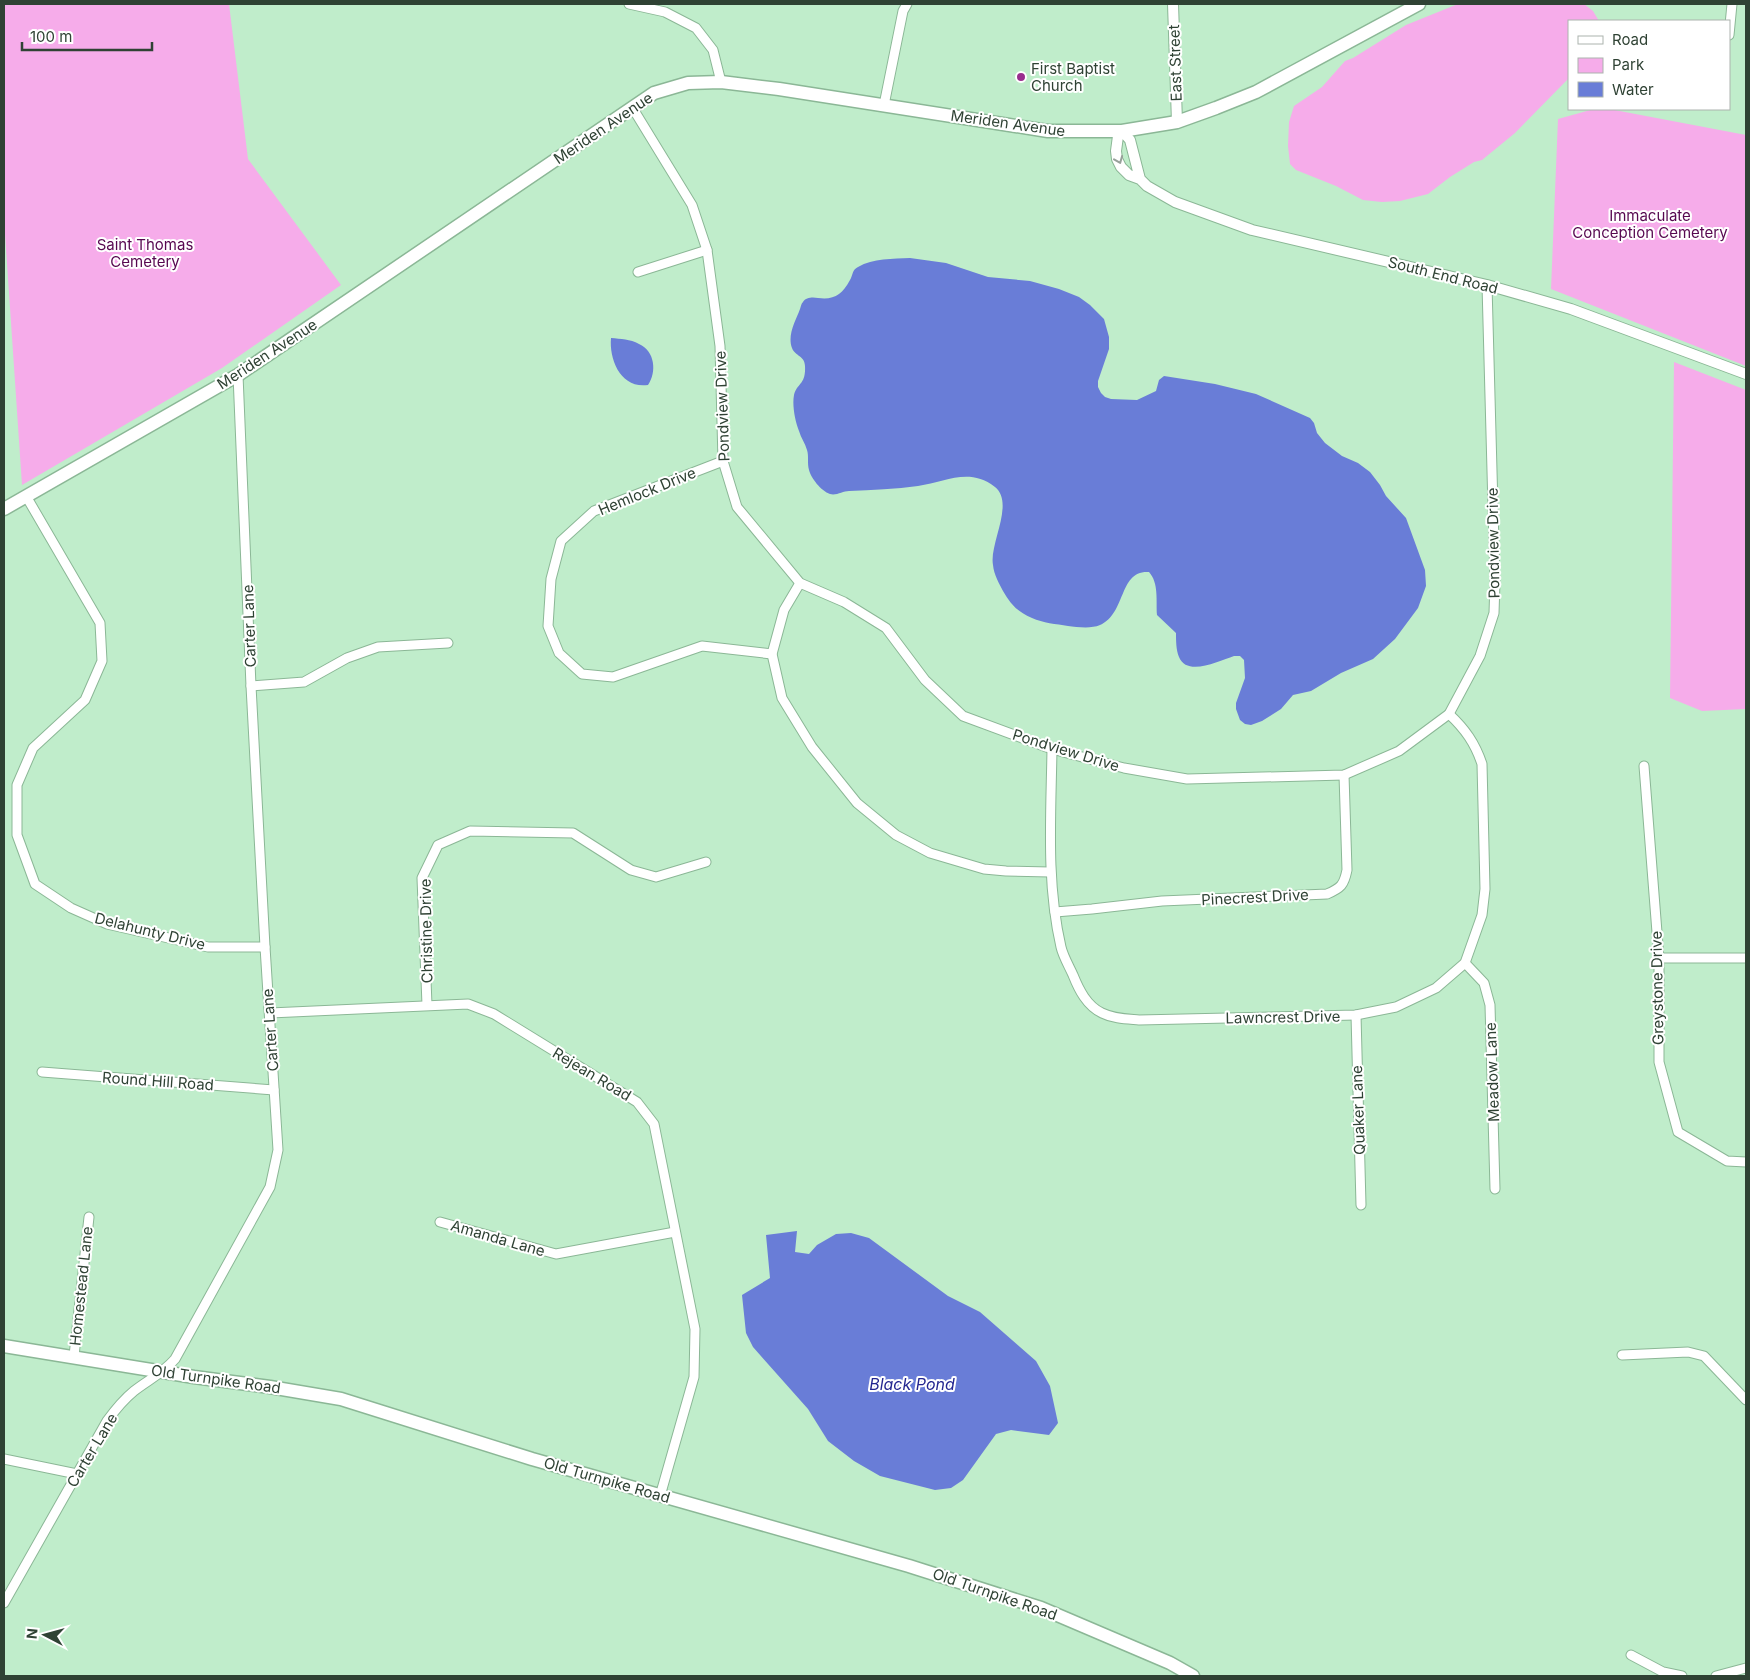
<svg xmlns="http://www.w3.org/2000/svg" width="1750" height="1680" font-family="Inter,sans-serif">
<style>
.green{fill:#f6acea}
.water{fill:#697dd7}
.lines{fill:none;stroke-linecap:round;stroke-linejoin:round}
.minor-casing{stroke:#8bb796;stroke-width:11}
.tertiary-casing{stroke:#8bb796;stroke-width:12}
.secondary-casing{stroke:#8bb796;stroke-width:15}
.minor{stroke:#fff;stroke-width:9}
.tertiary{stroke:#fff;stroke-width:10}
.secondary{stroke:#fff;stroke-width:12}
.oneway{stroke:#97a09a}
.poi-dot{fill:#992d8e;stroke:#fff;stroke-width:2}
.labels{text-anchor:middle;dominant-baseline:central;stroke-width:4;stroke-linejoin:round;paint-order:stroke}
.street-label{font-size:15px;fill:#2f4234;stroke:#fff}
.poi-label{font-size:15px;fill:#2f4234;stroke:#fff;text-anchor:start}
.park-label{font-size:15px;fill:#570750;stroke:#fff}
.water-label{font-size:16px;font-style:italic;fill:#232690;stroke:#fff}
</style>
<rect width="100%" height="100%" fill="#c0edcb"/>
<!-- green -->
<g class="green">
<polygon points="4,4 229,4 248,159 341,285 222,368 22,485 4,219"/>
<polygon points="1458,4 1584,4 1593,11 1599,21 1569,21 1569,78 1515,133 1482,160 1474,162 1450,177 1428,194 1400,201 1382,202 1363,200 1336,186 1296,170 1290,164 1288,146 1289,122 1294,106 1322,87 1345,61 1353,58 1406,25"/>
<polygon points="1594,109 1609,109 1746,135 1746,366 1551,289 1558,119"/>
<polygon points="1674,362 1746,390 1746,709 1702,711 1670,698"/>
</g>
<!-- water -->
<g class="water">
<path d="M910 258 946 263 988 277 1030 281 1059 289 1079 297 1090 305 1104 319 1109 337V349L1098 381V387L1101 393 1105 397 1111 399 1137 400 1156 391 1159 380 1164 376 1215 384 1256 394 1310 418 1314 423 1317 433 1325 443 1342 456 1358 463 1370 472 1380 485 1386 496 1406 518 1425 570 1426 586 1418 608 1395 639 1373 659 1341 673 1311 691 1293 695 1281 709 1262 721 1251 725 1245 724 1240 720 1236 709V703L1245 678 1244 660 1240 656H1234C1219 661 1187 677 1179 657 1176 650 1176 640 1176 633L1157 615C1156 601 1159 583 1149 572 1118 570 1127 613 1100 625 1091 629 1077 627 1068 626 1056 624 1043 623 1032 618 1017 611 1012 606 1003 591 999 583 994 575 993 565 989 544 1015 503 995 487 969 467 946 482 918 486 896 489 872 490 849 491 843 491 836 496 830 494 821 491 811 478 809 470 807 463 809 456 807 450 805 443 801 438 799 431 795 421 792 405 794 395 797 383 806 385 805 366 805 356 795 356 792 348 787 335 796 320 800 309 801 306 801 304 803 302 806 297 813 297 818 298 834 300 842 295 850 280 853 275 852 270 858 267 873 258 893 259 910 258Z"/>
<path d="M611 338C621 339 630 339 639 344 655 351 657 372 648 385 621 389 609 360 611 338Z"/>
<polygon points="797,1231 795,1252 809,1254 817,1245 836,1234 851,1233 869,1238 948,1296 980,1312 1036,1361 1050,1386 1058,1423 1049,1435 1011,1430 996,1434 963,1480 951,1488 935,1490 880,1476 854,1461 828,1441 808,1409 753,1347 746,1333 742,1295 770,1278 766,1235"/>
</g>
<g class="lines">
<defs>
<g id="minor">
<polyline points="629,4 665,12 696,28 713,50 721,82"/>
<polyline points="1729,35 1732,4"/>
<polyline points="884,105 903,11 907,4"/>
<polyline points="632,107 692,205 707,250 720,346 723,461 737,507 800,583 844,602 886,628 925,680 963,716 1052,749 1124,768 1187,779 1344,775 1399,751 1449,714 1480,656 1494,613 1495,582 1487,285"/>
<polyline points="638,272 707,250"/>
<polyline points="723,461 594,511 561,541 551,579 548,626 559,653 582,674 613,677 702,646 772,654"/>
<polyline points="26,496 100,623 102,661 85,700 33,748 17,785 17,835 35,884 71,908 107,924 208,947 265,947"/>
<polyline points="800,583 784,610 772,654 782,698 812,747 857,803 896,835 930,853 984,869 1006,871 1050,872"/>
<polyline points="251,686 304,682 347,658 378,647 448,643"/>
<path d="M1052 749C1051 815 1046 882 1061 947 1063 956 1069 966 1073 975 1079 990 1087 1006 1102 1013 1114 1019 1127 1019 1139 1020L1356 1015 1396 1007 1436 988 1465 963 1482 915 1485 889 1482 764C1475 743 1465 729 1449 714"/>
<polyline points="1644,766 1659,958 1659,1062 1678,1132 1727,1161 1746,1162"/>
<path d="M1055 912 1092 909 1162 901 1327 894C1341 888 1344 885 1347 870L1344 775"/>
<polyline points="1659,958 1746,958"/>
<polyline points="1465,963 1484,983 1490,1005 1495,1189"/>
<polyline points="427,1005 422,878 438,845 470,831 573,833 631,870 656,877 706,862"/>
<polyline points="270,1013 468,1004 494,1014 637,1102 654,1124 695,1329 694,1377 660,1496"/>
<polyline points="1356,1015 1361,1205"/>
<polyline points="42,1072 274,1090"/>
<polyline points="440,1222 556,1254 675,1232"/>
<polyline points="1622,1355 1688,1352 1704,1356 1746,1400"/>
<polyline points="74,1356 89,1217"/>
<polyline points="4,1459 77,1474"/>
<path d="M4 1603 107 1421C115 1410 123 1400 134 1391 148 1380 163 1373 175 1359L270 1187 278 1150 265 947 251 686 238 375"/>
<polyline points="1631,1655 1663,1672 1682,1676"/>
<polyline points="1716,1676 1746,1668"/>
</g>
<g id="tertiary">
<polyline points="1173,4 1177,122"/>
<polyline points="1140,179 1130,140 1122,131 1118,136 1116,151 1117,159 1121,167 1129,175 1140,179 1147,186 1175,202 1252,230 1487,285 1571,309 1746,374"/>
</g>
<g id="secondary">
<polyline points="4,509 238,375 654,93 688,83 721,82 779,89 1048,131 1122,131 1177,122 1216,108 1256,92 1419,4"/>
<polyline points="4,1346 194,1377 270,1387 341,1399 532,1459 909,1566 1041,1608 1170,1663 1193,1676"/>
</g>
</defs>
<!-- minor casing -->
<use href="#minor" class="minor-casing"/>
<!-- tertiary casing -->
<use href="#tertiary" class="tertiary-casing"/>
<!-- secondary casing -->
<use href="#secondary" class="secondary-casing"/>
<!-- minor -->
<use href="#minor" class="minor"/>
<!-- tertiary -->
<use href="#tertiary" class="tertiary"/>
<!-- secondary -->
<use href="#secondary" class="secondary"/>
</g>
<!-- one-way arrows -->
<defs><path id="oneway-chevron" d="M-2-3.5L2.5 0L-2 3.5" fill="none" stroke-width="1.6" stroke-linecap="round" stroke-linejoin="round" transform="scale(1.25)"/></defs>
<use class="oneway" href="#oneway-chevron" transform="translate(1119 160) rotate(68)"/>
<!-- markers -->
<circle class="poi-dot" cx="1021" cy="77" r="5"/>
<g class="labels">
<!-- street labels -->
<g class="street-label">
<text transform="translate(1175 63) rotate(-92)">East Street</text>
<text transform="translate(1008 123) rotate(8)">Meriden Avenue</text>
<text transform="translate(603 128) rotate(-34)">Meriden Avenue</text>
<text transform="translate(1443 275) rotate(14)">South End Road</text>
<text transform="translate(267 354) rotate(-33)">Meriden Avenue</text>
<text transform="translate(722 406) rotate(-92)">Pondview Drive</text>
<text transform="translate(647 491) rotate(-22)">Hemlock Drive</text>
<text transform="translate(1493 543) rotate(-91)">Pondview Drive</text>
<text transform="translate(249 626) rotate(-92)">Carter Lane</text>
<text transform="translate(1066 750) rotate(17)">Pondview Drive</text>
<text transform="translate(1255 897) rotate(-3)">Pinecrest Drive</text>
<text transform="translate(150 931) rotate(14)">Delahunty Drive</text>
<text transform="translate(426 931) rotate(-91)">Christine Drive</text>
<text transform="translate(1657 988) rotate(-91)">Greystone Drive</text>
<text transform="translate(1283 1017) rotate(-1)">Lawncrest Drive</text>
<text transform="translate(270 1030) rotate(-94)">Carter Lane</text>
<text transform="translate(1492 1072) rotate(-92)">Meadow Lane</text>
<text transform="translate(592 1074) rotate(31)">Rejean Road</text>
<text transform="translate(158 1081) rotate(4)">Round Hill Road</text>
<text transform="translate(1358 1110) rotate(-92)">Quaker Lane</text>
<text transform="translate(498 1238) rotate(16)">Amanda Lane</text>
<text transform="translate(81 1286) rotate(-84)">Homestead Lane</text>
<text transform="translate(216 1379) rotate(8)">Old Turnpike Road</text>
<text transform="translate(92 1450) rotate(-59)">Carter Lane</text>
<text transform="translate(607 1480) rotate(16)">Old Turnpike Road</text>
<text transform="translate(995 1594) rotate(19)">Old Turnpike Road</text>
</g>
<!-- poi labels -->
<g class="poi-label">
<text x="1031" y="68">First Baptist<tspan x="1031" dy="17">Church</tspan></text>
</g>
<!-- park labels -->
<g class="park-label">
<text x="1650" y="215">Immaculate<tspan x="1650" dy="17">Conception Cemetery</tspan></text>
<text x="145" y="244">Saint Thomas<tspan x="145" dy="17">Cemetery</tspan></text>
</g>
<!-- water labels -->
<g class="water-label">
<text x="912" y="1384">Black Pond</text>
</g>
</g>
<!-- border -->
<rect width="1750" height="1680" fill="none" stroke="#2f4234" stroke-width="10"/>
<!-- legend -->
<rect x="1568" y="20" width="162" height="90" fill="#ffffff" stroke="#acb3ae"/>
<rect x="1578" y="36" width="25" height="8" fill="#ffffff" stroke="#acb3ae"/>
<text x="1612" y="45" font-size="15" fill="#2f4234">Road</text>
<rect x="1578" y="58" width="25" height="15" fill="#f6acea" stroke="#acb3ae"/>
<text x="1612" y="70" font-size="15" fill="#2f4234">Park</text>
<rect x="1578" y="82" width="25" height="15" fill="#697dd7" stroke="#acb3ae"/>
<text x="1612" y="95" font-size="15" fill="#2f4234">Water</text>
<!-- north arrow -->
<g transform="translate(45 1635) rotate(276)" stroke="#ffffff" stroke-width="4" paint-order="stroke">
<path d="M0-4L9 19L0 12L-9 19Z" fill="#2f4234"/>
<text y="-8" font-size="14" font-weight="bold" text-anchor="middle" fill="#2f4234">N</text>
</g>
<!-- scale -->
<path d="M22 42v8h130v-8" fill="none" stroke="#2f4234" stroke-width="2.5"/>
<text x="30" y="42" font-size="15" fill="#2f4234" stroke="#ffffff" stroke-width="4" paint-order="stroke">100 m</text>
</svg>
